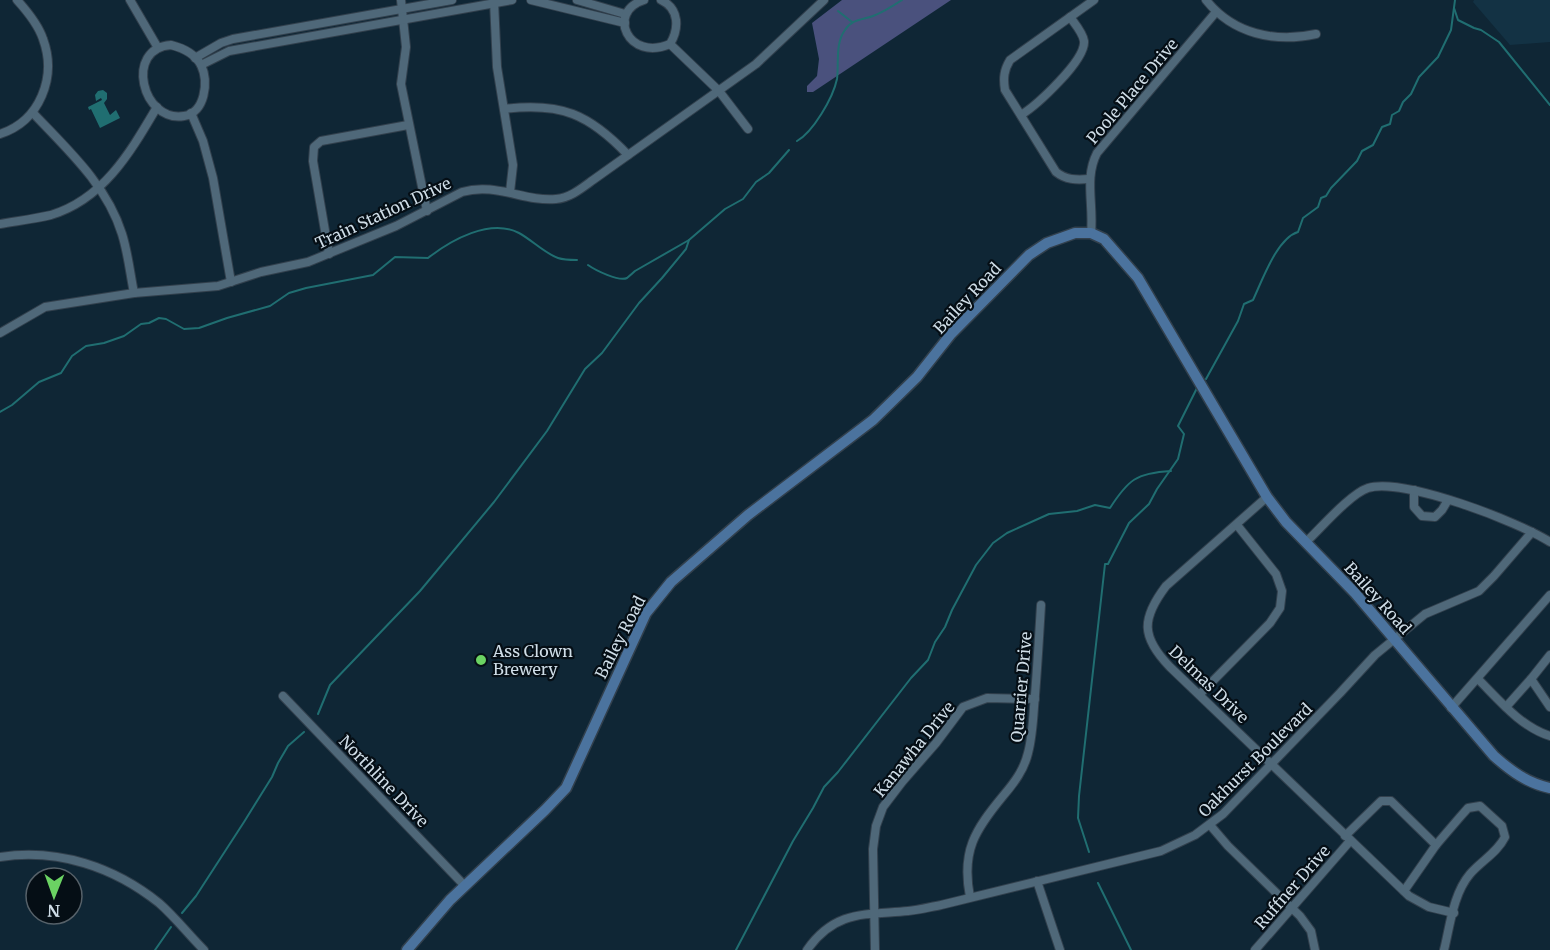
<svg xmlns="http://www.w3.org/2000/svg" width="1550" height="950" font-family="Merriweather,serif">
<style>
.built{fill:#133244}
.forest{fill:#4a517d}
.water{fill:#206e71}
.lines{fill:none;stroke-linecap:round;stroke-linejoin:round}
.stream{stroke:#206e71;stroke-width:2}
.street-casing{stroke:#32404d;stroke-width:10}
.secondary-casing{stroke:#32404d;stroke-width:13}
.street{stroke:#4f6879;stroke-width:8}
.secondary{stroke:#4b739e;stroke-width:10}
.poi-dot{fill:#6bd363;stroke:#050e15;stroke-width:2}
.labels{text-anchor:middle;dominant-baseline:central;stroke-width:4.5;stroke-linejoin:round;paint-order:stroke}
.street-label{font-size:16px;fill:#cfdde7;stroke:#050e15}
.poi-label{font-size:16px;fill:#cfdde7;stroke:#050e15;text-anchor:start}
</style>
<rect width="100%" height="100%" fill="#0f2635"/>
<!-- built -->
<polygon class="built" points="1474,0 1550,0 1550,42 1510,45 1473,2"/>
<!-- forest -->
<polygon class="forest" points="842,0 951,0 813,92 807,92 807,86 817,76 819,59 812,23"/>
<!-- water -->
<polygon class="water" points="103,90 107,93 107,99 104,103 110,115 116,110 120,118 100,128 91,109 89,110 88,107 102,100 101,98 96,101 95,95 98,91"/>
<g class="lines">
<!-- stream -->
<g class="stream">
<polyline points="1454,8 1458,20 1474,28 1481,30 1499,42 1550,105"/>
<polyline points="838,11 852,22"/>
<path d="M797 141C813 132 833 98 837 79 839 64 835 43 845 30 852 19 862 20 873 16 884 12 893 6 902 0"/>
<path d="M588 265C595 270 619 282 627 278 627 278 634 272 635 271L689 240 725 209 743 199 756 182 769 173 789 150"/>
<path d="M1206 379 1238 321 1244 304 1253 300C1262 281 1277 238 1298 232L1303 218 1318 207 1321 198 1326 196 1331 188 1357 161 1362 151 1373 145 1382 127 1390 124 1392 115 1399 111 1403 102 1411 94 1419 77 1438 57 1451 30 1455 0"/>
<path d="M0 412 12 405 39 382 61 373 72 356 86 346 104 343 124 336 141 324 149 323 159 318 166 319 184 329 199 328 227 318 270 306 289 293 306 288 373 275 395 257 428 258C451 240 490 218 519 233 532 240 544 253 558 258 564 260 571 260 577 260"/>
<polyline points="318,714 330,685 420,591 494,502 547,431 585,369 602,353 639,303 662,278 686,249 689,240"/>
<polyline points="1089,852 1078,818 1079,796 1105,564 1108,564 1129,523 1149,504 1157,489 1178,459 1184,434 1178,426 1198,386"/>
<polyline points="1098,883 1131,950"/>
<polyline points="182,913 196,896 244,822 272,777 278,763 288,746 304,732"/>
<polyline points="155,950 171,927"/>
<path d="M736 950 793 841 813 808 824 787 838 772 911 678 928 660 935 642 945 627 952 610 976 565 993 543 1007 533 1049 514 1077 511 1095 505 1110 508C1128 480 1136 473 1171 471"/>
</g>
<defs>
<g id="street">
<polyline points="130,0 158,48"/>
<polyline points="401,0 406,47 401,84 427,211"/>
<polyline points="531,0 625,23"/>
<polyline points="577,0 625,14"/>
<path d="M644 0C606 12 628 62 670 44 679 29 680 9 661 0"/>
<path d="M1206 0C1233 34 1275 43 1316 34"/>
<polyline points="494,1 497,67 513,165 510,192"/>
<polyline points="670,44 719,91 748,129"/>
<path d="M171 45C183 48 195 54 201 65 209 82 205 113 184 116 142 123 124 48 171 45Z"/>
<polyline points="195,58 221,43 233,39 452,0"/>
<polyline points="201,65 229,51 512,0"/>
<path d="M504 109C561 102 589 114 628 155"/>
<path d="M33 113C67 149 107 185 122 234 128 253 130 273 134 293"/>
<polyline points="191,113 203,141 213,178 231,282"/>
<path d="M1021 115C1037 105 1086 60 1084 41 1083 33 1075 24 1070 17"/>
<path d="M0 134C40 121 57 77 43 39 38 24 27 11 17 0"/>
<path d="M1089 179C1076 180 1066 180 1056 172L1005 90C1003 78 1004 70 1010 60L1094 0"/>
<path d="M0 224C17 221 34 219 51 215 104 199 131 151 157 107"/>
<path d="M1091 233C1094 205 1084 178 1097 153L1216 12"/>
<polyline points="329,254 313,161 314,147 321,141 408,125"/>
<path d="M0 333 45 307 134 293 218 286 261 272 308 262 396 226 462 192C496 182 524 202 556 199 570 198 582 188 593 180L756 64 824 0"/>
<polyline points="1414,490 1414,507 1422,516 1435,517 1442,510 1448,500"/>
<path d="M1267 497 1166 586C1141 619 1141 637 1170 667L1409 896 1429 907 1454 913"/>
<path d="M1306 542C1321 528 1350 494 1368 488 1403 477 1519 522 1550 542"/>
<path d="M1478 679C1499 700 1521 727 1550 736"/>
<polyline points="1531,679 1550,655"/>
<polyline points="1200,694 1270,623 1280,608 1282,591 1276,574 1237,525"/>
<polyline points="283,696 464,885"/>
<polyline points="1506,707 1531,679 1550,707"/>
<polyline points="1451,708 1550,595"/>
<polyline points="1210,825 1228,846 1300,916 1311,931 1315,950"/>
<polyline points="1345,836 1381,801 1391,801 1436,845"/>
<path d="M0 857C58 848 114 867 159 903 175 917 189 935 204 950"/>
<polyline points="1037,881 1060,950"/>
<path d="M1404 891 1436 845 1460 817 1468 808 1480 806 1502 826 1505 837C1497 853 1481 861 1470 874 1453 894 1450 926 1444 950"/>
<path d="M970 897C961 851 975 830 1003 796 1014 783 1024 770 1028 753 1032 738 1033 722 1034 707 1037 673 1039 639 1041 605"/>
<path d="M807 950C835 910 865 915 908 911 919 910 930 907 941 905L1161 851 1195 835 1223 814 1340 693 1375 655 1425 614 1479 591 1494 576 1532 532"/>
<polyline points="875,950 873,849 876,826 883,807 902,782 936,743 963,707 987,698 1035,699"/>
<polyline points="1255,950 1350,841"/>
</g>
<path id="secondary" d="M407 950 450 900 545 810 566 788 646 613 671 582 748 515 873 420 917 377 951 334 1029 255 1047 243 1075 233H1091L1104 239 1138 278 1267 497 1286 522 1355 593 1494 756C1511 771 1527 783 1550 788"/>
</defs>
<!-- street casing -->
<use href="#street" class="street-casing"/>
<!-- secondary casing -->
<use href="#secondary" class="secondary-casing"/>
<!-- street -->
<use href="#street" class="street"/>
<!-- secondary -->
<use href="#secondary" class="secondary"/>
</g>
<!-- markers -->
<circle class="poi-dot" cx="481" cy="660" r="6"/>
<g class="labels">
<!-- street labels -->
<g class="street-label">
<text transform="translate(1132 91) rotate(-50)">Poole Place Drive</text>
<text transform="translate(383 213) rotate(-25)">Train Station Drive</text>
<text transform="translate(967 298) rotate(-47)">Bailey Road</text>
<text transform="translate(1378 598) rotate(48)">Bailey Road</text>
<text transform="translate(620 637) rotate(-63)">Bailey Road</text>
<text transform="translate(1209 684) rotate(44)">Delmas Drive</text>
<text transform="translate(1021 687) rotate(-85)">Quarrier Drive</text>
<text transform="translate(914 749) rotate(-51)">Kanawha Drive</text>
<text transform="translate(1255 760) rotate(-45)">Oakhurst Boulevard</text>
<text transform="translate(384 781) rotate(46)">Northline Drive</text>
<text transform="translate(1292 887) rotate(-49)">Ruffner Drive</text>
</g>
<!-- poi labels -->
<g class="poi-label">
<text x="493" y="651">Ass Clown<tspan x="493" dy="18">Brewery</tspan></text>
</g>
</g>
<!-- north arrow -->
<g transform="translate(54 896) rotate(181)"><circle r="28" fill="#050e15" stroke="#566169" stroke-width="1.5"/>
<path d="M0-4.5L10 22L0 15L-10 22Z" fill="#6bd363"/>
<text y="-9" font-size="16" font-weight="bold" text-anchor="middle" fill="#cfdde7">N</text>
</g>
</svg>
